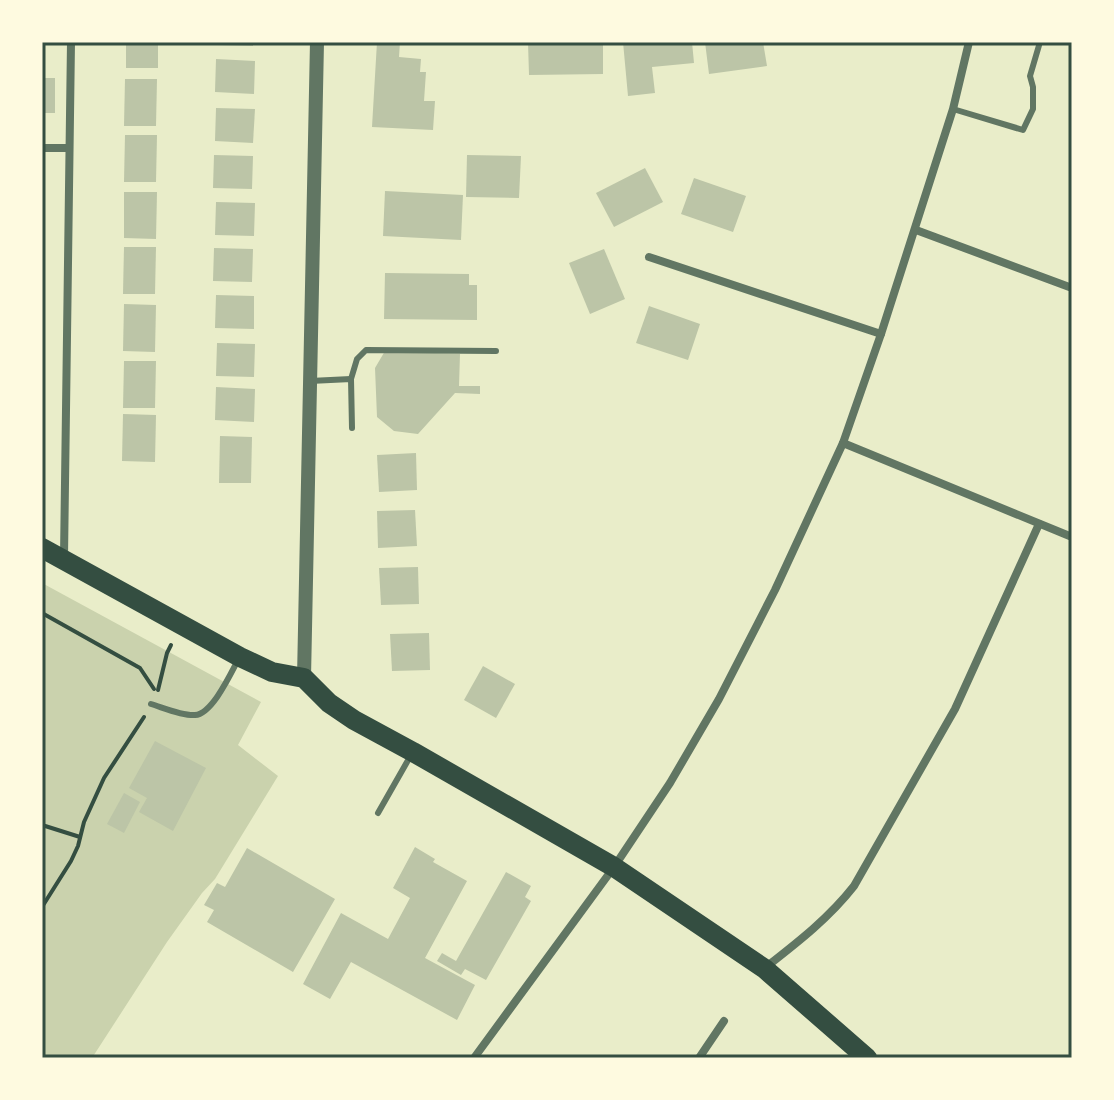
<svg xmlns="http://www.w3.org/2000/svg" width="1114" height="1100" font-family="'Public Sans',sans-serif">
<style>
.green{fill:#cad2ad}
.building{fill:#bcc5a7}
.lines{fill:none;stroke-linecap:round;stroke-linejoin:round}
.path{stroke:#344e41;stroke-width:4}
.service{stroke:#617663;stroke-width:6}
.minor{stroke:#617663;stroke-width:8}
.tertiary{stroke:#617663;stroke-width:14}
.primary{stroke:#344e41;stroke-width:20}
.neatline{fill:none;stroke:#344e41;stroke-width:3}
</style>
<rect width="100%" height="100%" fill="#e9edc9"/>
<!-- green -->
<polygon class="green" points="42,583 261,702 238,745 278,776 215,879 202,893 167,942 92,1058 42,1058"/>
<!-- building -->
<g class="building">
<rect x="126" y="42" width="32" height="26"/>
<polygon points="217,42 253,42 253,46 217,45"/>
<polygon points="377,42 400,42 399,57 421,59 420,72 426,72 424,101 435,101 433,130 372,127"/>
<polygon points="528,42 603,42 603,74 529,75"/>
<polygon points="623,42 692,42 694,63 652,67 655,93 628,96"/>
<polygon points="705,42 763,42 767,66 709,74"/>
<polygon points="216,59 255,61 254,94 215,92"/>
<rect x="42" y="78" width="13" height="35"/>
<polygon points="125,79 157,79 156,126 124,126"/>
<polygon points="216,108 255,109 253,143 215,141"/>
<polygon points="125,135 157,135 156,182 124,182"/>
<polygon points="214,155 253,156 252,189 213,188"/>
<polygon points="467,155 521,156 519,198 466,197"/>
<polygon points="645,168 663,202 614,227 596,193"/>
<polygon points="694,178 746,196 733,232 681,214"/>
<polygon points="385,191 463,195 461,240 383,236"/>
<polygon points="124,192 157,192 156,239 124,238"/>
<polygon points="216,202 255,203 254,236 215,235"/>
<polygon points="124,247 156,247 155,294 123,294"/>
<polygon points="214,248 253,249 252,282 213,281"/>
<polygon points="604,249 625,299 590,314 569,263"/>
<polygon points="385,273 469,274 469,285 477,285 477,320 384,319"/>
<polygon points="216,295 254,296 254,329 215,328"/>
<polygon points="124,304 156,305 155,352 123,351"/>
<polygon points="649,306 700,324 688,360 636,343"/>
<polygon points="217,343 255,344 254,377 216,376"/>
<polygon points="385,351 460,354 459,386 480,386 480,394 455,393 418,434 394,431 377,417 375,368"/>
<polygon points="124,361 156,361 155,408 123,408"/>
<polygon points="216,387 255,389 254,422 215,420"/>
<polygon points="123,414 156,415 155,462 122,461"/>
<polygon points="220,436 252,437 251,483 219,483"/>
<polygon points="416,453 417,490 379,492 377,455"/>
<polygon points="415,510 417,546 378,548 377,511"/>
<polygon points="418,567 419,604 381,605 379,568"/>
<polygon points="429,633 430,670 392,671 390,634"/>
<polygon points="483,666 515,684 496,718 464,700"/>
<polygon points="155,741 206,768 173,831 139,812 147,798 129,788"/>
<polygon points="124,793 140,802 124,833 107,824"/>
<polygon points="415,847 435,859 433,862 467,881 425,958 475,985 457,1020 351,962 330,999 303,984 341,913 388,939 410,898 393,888"/>
<polygon points="247,848 335,899 293,972 207,922 214,910 204,905 217,883 225,887"/>
<polygon points="506,872 531,886 525,897 531,901 486,980 465,969 461,975 437,961 442,953 456,961"/>
</g>
<g class="lines">
<!-- path -->
<g class="path">
<polyline points="42,613 140,668 154,689"/>
<polyline points="158,690 167,653 171,645"/>
<polyline points="42,825 80,837"/>
<polyline points="42,907 71,861 78,846 84,822 104,778 144,717"/>
</g>
<!-- service -->
<g class="service">
<polyline points="953,109 1023,130 1033,109 1033,87 1030,76 1040,42"/>
<polyline points="351,379 357,359 366,350 496,351"/>
<polyline points="310,381 351,379 352,428"/>
<path d="M151 704C164 708 182 716 195 715 212 714 230 675 238 660"/>
<polyline points="378,813 411,755"/>
</g>
<!-- minor -->
<g class="minor">
<polyline points="42,148 69,148"/>
<polyline points="916,230 1072,288"/>
<polyline points="649,257 881,334"/>
<polyline points="843,443 1072,537"/>
<polyline points="64,557 71,42"/>
<path d="M766 967C798 942 829 918 854 886L955 709 1039 524"/>
<polyline points="474,1058 614,867 670,783 719,699 775,590 843,443 881,334 953,109 969,42"/>
<polyline points="699,1058 724,1021"/>
</g>
<!-- tertiary -->
<polyline class="tertiary" points="304,678 317,42"/>
<!-- primary -->
<polyline class="primary" points="42,548 240,657 272,672 304,678 329,703 354,720 413,752 614,867 765,969 867,1058"/>
</g>
<!-- border -->
<rect width="1114" height="1100" fill="none" stroke="#fefae0" stroke-width="88"/>
<rect x="44" y="44" width="1026" height="1012" class="neatline"/>
</svg>
